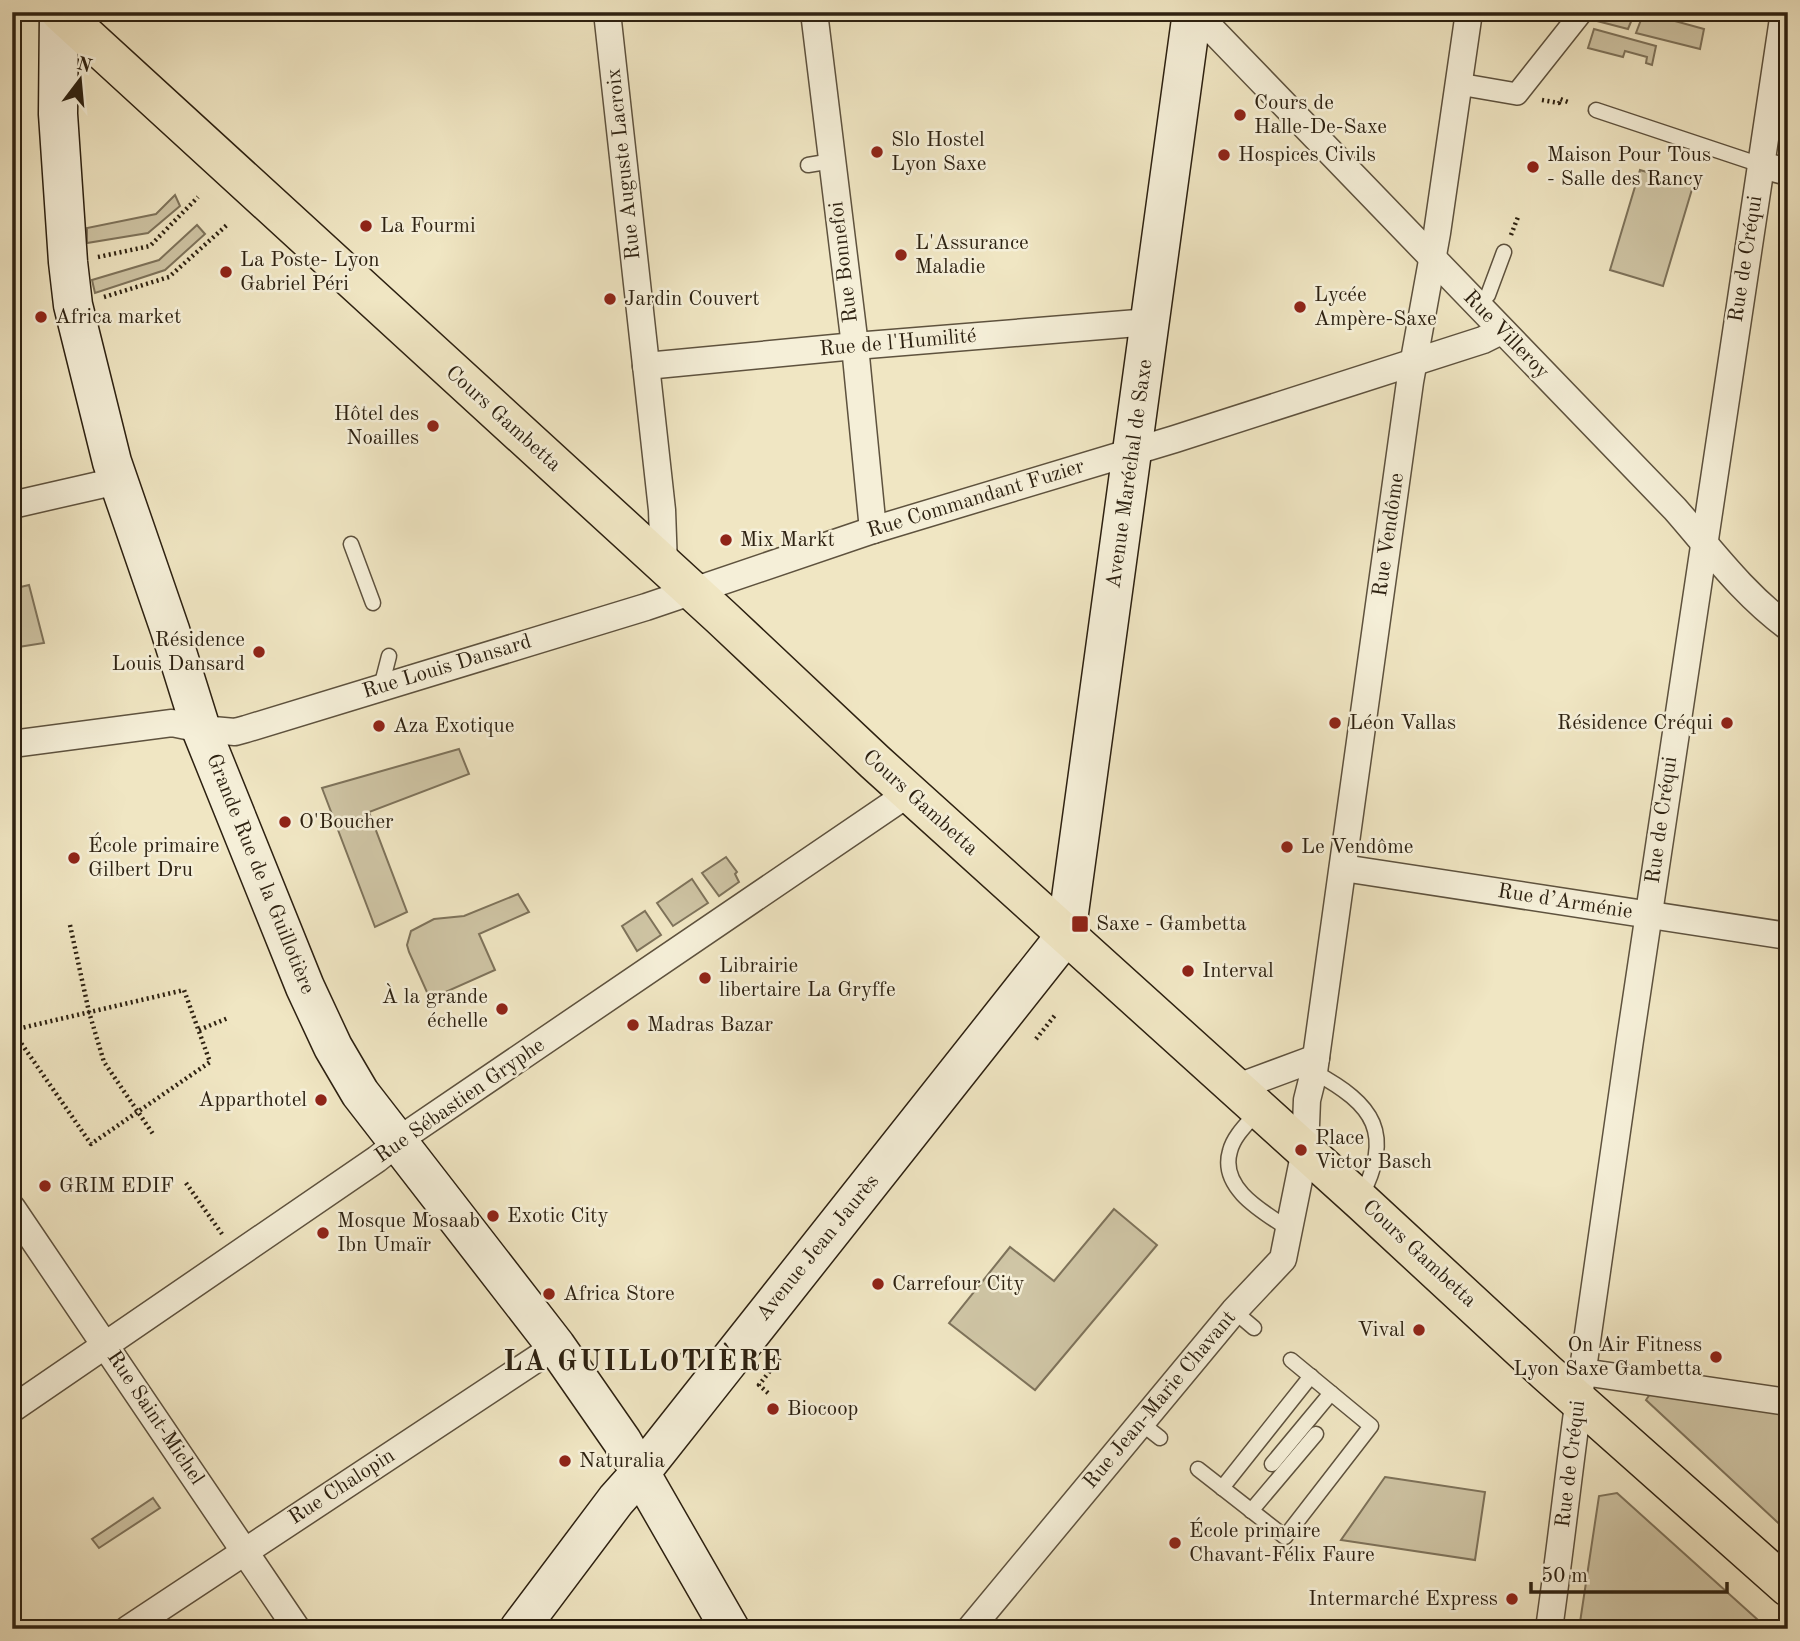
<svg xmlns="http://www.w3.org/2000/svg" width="1800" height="1641" font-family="'Old Standard TT',serif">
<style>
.green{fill:#cfc5a5;stroke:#7e735b;stroke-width:2}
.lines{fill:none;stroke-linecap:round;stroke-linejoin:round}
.service-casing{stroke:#5e523e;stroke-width:17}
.pedestrian-casing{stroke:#5e523e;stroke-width:24}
.minor-casing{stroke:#5e523e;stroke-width:29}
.secondary-casing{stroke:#2d2111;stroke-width:41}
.primary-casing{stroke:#2d2111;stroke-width:41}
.path{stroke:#2d2111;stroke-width:4.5;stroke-dasharray:2 3.5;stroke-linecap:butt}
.service{stroke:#f5efd8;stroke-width:14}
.pedestrian{stroke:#f5efd8;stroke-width:21}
.minor{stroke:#f5efd8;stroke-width:26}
.secondary{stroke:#f5efd8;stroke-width:38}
.primary{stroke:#f0e6c3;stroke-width:38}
.poi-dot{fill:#8f2418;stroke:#f5efd8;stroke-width:2.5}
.labels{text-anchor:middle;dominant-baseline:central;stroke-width:5;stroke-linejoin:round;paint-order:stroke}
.poi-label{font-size:21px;fill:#2d2111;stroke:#f5efd8;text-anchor:start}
.street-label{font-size:21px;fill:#2d2111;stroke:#f5efd8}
.district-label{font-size:28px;font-weight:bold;letter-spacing:2px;fill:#2d2111;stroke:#f5efd8}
</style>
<rect width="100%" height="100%" fill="#f0e6c3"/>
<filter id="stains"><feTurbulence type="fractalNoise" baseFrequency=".00286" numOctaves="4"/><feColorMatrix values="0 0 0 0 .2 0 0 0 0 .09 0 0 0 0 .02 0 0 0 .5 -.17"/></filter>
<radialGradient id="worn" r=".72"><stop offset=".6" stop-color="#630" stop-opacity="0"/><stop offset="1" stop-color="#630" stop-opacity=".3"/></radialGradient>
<!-- green -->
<g class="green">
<polygon points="1600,12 1635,12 1628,29 1597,21"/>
<polygon points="1644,12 1653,12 1653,15 1704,29 1700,49 1636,33"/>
<polygon points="1594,29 1656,46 1652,65 1646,63 1647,57 1625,51 1623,57 1588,48"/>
<polygon points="1640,170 1693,186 1663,286 1610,270"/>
<polygon points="175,195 180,206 148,233 87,243 87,228 156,214"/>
<polygon points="197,225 205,234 165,270 95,293 92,280 159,260"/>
<polygon points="29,585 44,643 12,648 12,589"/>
<polygon points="459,749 469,774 369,812 407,912 375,927 322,788"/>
<polygon points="726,857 737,872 735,874 739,882 719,896 702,873"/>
<polygon points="692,879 708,903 673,926 657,903"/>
<polygon points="518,894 529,912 479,934 495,970 430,999 409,952 407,945 411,931 434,919 464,916"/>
<polygon points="645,911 661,935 637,951 622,926"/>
<polygon points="1114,1209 1157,1245 1035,1390 949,1323 1010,1247 1054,1281"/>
<polygon points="1650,1394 1788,1414 1788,1532 1646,1400"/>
<polygon points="1385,1477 1485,1492 1475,1560 1341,1540"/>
<polygon points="1617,1493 1768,1629 1579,1629 1599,1496"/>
<polygon points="153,1498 160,1508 99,1548 92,1539"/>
</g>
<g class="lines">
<defs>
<g id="service">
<polyline points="1596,110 1761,165"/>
<polyline points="808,165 832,161"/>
<polyline points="1477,306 1488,295 1504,252"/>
<polyline points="351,544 373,603"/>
<polyline points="381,687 389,656"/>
<path d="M1314 1072C1375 1105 1394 1133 1360 1199"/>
<path d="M1259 1110C1249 1122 1234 1135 1230 1151 1219 1188 1263 1212 1289 1229"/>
<polyline points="1234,1311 1254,1328"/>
<polyline points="1141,1423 1160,1438"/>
<polyline points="1272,1464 1331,1393"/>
<polyline points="1198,1469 1285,1537 1371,1426 1291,1360"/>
<polyline points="1222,1488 1311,1376"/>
<polyline points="1251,1511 1316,1434"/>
</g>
<polyline id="pedestrian" points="1459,84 1517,94 1582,12"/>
<g id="minor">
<polyline points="607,12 662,510 664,566"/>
<polyline points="814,12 855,346 873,530"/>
<path d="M1195 12 1675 509C1711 550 1743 594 1788 627"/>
<polyline points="1761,165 1788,172"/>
<polyline points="646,366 855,346 1150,322"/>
<polyline points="12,505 117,481"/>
<polyline points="12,744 172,723 201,729 235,732 246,729 646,607 873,530 1175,439 1483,340 1501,331"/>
<polyline points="1343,868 1788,936"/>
<polyline points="1235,1088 1316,1058"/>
<polyline points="12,1208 297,1629"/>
<polyline points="1583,1372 1788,1402"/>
<polyline points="12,1409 377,1159 412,1131 909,793"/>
<polyline points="128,1629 556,1346"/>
<polyline points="970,1629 1234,1311 1283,1259 1305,1150 1307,1100 1314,1072 1410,382 1437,233 1469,12"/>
<path d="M1549 1629C1561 1545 1570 1460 1582 1376 1646 921 1714 467 1784 12"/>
</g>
<g id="secondary">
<polyline points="59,12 58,114 68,262 73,305 112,462 170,630 201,729 305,987 333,1047 360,1093 556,1346 622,1441 730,1629"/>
<polyline points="519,1629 616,1500 641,1472 1066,935 1192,12"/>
</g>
<polyline id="primary" points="60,12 721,617 875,762 1362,1202 1547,1373 1788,1587"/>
</defs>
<!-- service casing -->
<use href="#service" class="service-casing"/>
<!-- pedestrian casing -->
<use href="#pedestrian" class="pedestrian-casing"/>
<!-- minor casing -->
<use href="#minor" class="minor-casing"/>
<!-- secondary casing -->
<use href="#secondary" class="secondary-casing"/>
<!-- primary casing -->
<use href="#primary" class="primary-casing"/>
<!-- path -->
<g class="path">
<polyline points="1542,100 1559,103 1560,99 1568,102"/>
<polyline points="1511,235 1518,217"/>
<polyline points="98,257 150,246 198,197"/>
<polyline points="104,297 169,277 228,224"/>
<polyline points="70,925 89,1012 104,1062 153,1134"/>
<polyline points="12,1030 91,1144 210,1062 184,990 13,1030"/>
<polyline points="199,1030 228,1018"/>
<polyline points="1036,1039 1056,1014"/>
<polyline points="186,1183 222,1234"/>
<polyline points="681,1352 692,1359"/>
<polyline points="768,1393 759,1385 780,1358"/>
</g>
<!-- service -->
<use href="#service" class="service"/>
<!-- pedestrian -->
<use href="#pedestrian" class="pedestrian"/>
<!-- minor -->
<use href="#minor" class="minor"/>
<!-- secondary -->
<use href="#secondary" class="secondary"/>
<!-- primary -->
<use href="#primary" class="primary"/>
</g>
<!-- markers -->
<g class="poi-dot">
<circle cx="1240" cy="115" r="7"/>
<circle cx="877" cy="152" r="7"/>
<circle cx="1224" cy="155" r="7"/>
<circle cx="1533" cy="167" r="7"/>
<circle cx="366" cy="226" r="7"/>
<circle cx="901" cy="255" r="7"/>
<circle cx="226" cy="272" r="7"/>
<circle cx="610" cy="299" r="7"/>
<circle cx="1300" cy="307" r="7"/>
<circle cx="41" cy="317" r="7"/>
<circle cx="433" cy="426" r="7"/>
<circle cx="726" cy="540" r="7"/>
<circle cx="259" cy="652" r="7"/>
<circle cx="1335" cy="723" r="7"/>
<circle cx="1727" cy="723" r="7"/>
<circle cx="379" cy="726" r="7"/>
<circle cx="285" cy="822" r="7"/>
<circle cx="1287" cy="847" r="7"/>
<circle cx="74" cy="858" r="7"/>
<rect x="1071" y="915" width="18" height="18" rx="3.5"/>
<circle cx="1188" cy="971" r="7"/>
<circle cx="705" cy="978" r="7"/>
<circle cx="502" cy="1009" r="7"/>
<circle cx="633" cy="1025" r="7"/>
<circle cx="321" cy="1100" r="7"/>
<circle cx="1301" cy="1150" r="7"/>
<circle cx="45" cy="1186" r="7"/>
<circle cx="493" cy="1216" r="7"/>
<circle cx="323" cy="1233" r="7"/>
<circle cx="878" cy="1284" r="7"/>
<circle cx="549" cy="1294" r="7"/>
<circle cx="1419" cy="1330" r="7"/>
<circle cx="1716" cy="1357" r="7"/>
<circle cx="773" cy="1409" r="7"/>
<circle cx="565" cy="1461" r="7"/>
<circle cx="1175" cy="1543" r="7"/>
<circle cx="1512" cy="1599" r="7"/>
</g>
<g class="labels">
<!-- poi labels -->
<g class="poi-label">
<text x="1254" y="103">Cours de<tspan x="1254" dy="24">Halle-De-Saxe</tspan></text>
<text x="891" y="140">Slo Hostel<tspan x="891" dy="24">Lyon Saxe</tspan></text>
<text x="1238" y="155">Hospices Civils</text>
<text x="1547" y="155">Maison Pour Tous<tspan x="1547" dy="24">- Salle des Rancy</tspan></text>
<text x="380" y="226">La Fourmi</text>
<text x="915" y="243">L'Assurance<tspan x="915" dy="24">Maladie</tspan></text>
<text x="240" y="260">La Poste- Lyon<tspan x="240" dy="24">Gabriel Péri</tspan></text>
<text x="1314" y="295">Lycée<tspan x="1314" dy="24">Ampère-Saxe</tspan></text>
<text x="624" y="299">Jardin Couvert</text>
<text x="55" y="317">Africa market</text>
<text x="419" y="414" text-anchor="end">Hôtel des<tspan x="419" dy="24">Noailles</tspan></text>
<text x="740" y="540">Mix Markt</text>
<text x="245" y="640" text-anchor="end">Résidence<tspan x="245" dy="24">Louis Dansard</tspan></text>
<text x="1349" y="723">Léon Vallas</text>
<text x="1713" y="723" text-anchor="end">Résidence Créqui</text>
<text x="393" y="726">Aza Exotique</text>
<text x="299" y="822">O'Boucher</text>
<text x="88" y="846">École primaire<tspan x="88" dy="24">Gilbert Dru</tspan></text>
<text x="1301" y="847">Le Vendôme</text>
<text x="1096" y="924">Saxe - Gambetta</text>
<text x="719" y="966">Librairie<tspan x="719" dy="24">libertaire La Gryffe</tspan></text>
<text x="1202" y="971">Interval</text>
<text x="488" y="997" text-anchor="end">À la grande<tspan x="488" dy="24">échelle</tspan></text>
<text x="647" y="1025">Madras Bazar</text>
<text x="307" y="1100" text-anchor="end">Apparthotel</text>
<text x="1315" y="1138">Place<tspan x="1315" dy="24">Victor Basch</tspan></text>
<text x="59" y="1186">GRIM EDIF</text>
<text x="507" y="1216">Exotic City</text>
<text x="337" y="1221">Mosque Mosaab<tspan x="337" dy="24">Ibn Umaïr</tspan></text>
<text x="892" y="1284">Carrefour City</text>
<text x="563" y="1294">Africa Store</text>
<text x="1405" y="1330" text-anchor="end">Vival</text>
<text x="1702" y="1345" text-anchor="end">On Air Fitness<tspan x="1702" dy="24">Lyon Saxe Gambetta</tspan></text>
<text x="787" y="1409">Biocoop</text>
<text x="579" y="1461">Naturalia</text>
<text x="1189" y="1531">École primaire<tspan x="1189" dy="24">Chavant-Félix Faure</tspan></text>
<text x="1498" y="1599" text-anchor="end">Intermarché Express</text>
</g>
<!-- street labels -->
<g class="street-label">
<text transform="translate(624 164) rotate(-96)">Rue Auguste Lacroix</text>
<text transform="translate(1746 259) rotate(-81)">Rue de Créqui</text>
<text transform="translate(844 262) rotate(-97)">Rue Bonnefoi</text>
<text transform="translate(1506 335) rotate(46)">Rue Villeroy</text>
<text transform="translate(898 343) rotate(-5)">Rue de l'Humilité</text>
<text transform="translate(503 419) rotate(42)">Cours Gambetta</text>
<text transform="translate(1130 474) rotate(-82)">Avenue Maréchal de Saxe</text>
<text transform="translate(976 499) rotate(-17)">Rue Commandant Fuzier</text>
<text transform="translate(1389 535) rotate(-82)">Rue Vendôme</text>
<text transform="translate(447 667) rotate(-17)">Rue Louis Dansard</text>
<text transform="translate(920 803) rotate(42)">Cours Gambetta</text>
<text transform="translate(1662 820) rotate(-82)">Rue de Créqui</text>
<text transform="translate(260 874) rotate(68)">Grande Rue de la Guillotière</text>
<text transform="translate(1565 902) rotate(9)">Rue d’Arménie</text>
<text transform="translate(460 1101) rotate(-35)">Rue Sébastien Gryphe</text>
<text transform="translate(818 1248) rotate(-51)">Avenue Jean Jaurès</text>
<text transform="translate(1419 1254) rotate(43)">Cours Gambetta</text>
<text transform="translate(1160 1400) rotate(-50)">Rue Jean-Marie Chavant</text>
<text transform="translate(155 1418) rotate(56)">Rue Saint-Michel</text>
<text transform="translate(1571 1464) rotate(-83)">Rue de Créqui</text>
<text transform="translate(342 1487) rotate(-33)">Rue Chalopin</text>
</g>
<!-- district labels -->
<g class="district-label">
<text x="643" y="1363">LA GUILLOTIÈRE</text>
</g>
</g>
<!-- margin -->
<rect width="1800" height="1641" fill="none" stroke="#f0e6c3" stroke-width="42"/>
<rect x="14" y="14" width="1772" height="1613" fill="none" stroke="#2d2111" stroke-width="3.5"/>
<rect x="21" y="21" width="1758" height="1599" fill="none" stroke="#2d2111" stroke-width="2"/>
<!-- north arrow -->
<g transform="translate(80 80) rotate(16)" stroke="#f5efd8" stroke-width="5" paint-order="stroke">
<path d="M0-5L12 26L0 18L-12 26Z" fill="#2d2111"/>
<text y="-10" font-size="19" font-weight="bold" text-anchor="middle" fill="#2d2111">N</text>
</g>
<!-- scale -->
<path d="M1531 1582v10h196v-10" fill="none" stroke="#2d2111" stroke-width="3.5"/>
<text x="1541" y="1582" font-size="21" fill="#2d2111" stroke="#f5efd8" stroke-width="5" paint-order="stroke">50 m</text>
<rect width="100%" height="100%" filter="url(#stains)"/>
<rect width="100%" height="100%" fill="url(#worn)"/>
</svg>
